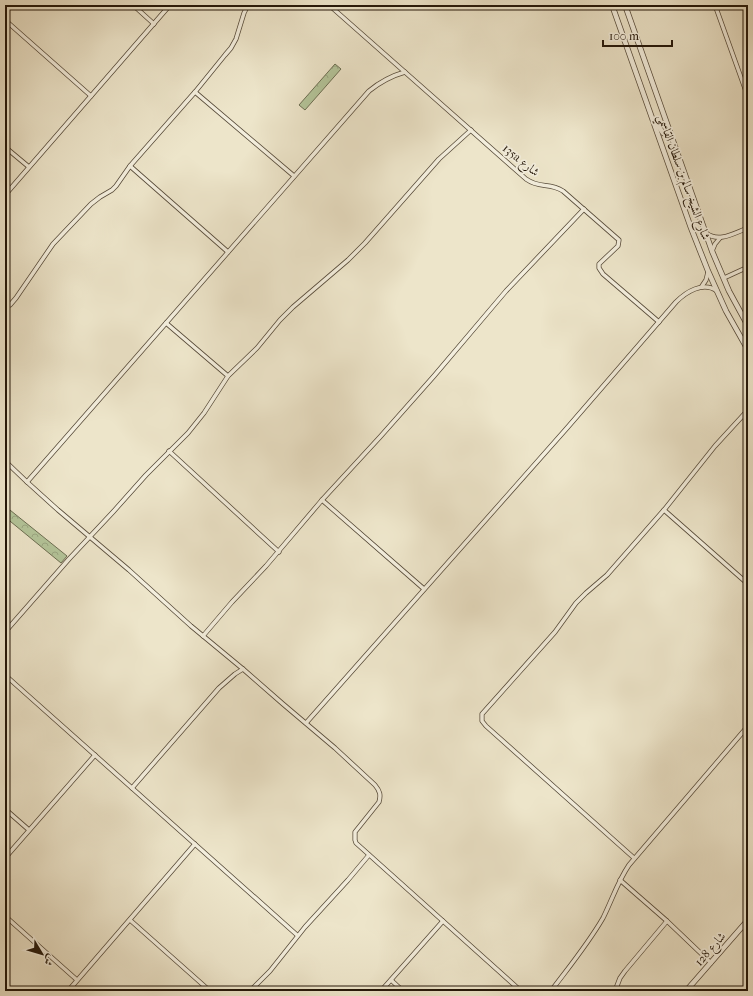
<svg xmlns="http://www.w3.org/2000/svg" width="753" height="996" font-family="'IM FELL French Canon',Amiri,serif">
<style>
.forest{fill:url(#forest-crowns);stroke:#6c6e52}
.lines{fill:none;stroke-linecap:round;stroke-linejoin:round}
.minor-casing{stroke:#564a39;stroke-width:5}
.tertiary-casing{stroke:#564a39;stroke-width:6}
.motorway-casing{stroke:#241709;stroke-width:8}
.minor{stroke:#f3eedd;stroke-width:3.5}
.tertiary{stroke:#f3eedd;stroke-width:4.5}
.motorway{stroke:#e6c285;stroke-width:7}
.labels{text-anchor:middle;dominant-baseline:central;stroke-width:3.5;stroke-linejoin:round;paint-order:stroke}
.street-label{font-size:12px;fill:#241709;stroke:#f3eedd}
</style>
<defs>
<pattern id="forest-crowns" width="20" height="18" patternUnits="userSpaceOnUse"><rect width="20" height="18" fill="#b4c59a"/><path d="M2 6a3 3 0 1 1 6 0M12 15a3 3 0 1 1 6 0" fill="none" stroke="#9ba883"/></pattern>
</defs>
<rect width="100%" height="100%" fill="#ede5ca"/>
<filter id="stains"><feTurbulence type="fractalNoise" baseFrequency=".005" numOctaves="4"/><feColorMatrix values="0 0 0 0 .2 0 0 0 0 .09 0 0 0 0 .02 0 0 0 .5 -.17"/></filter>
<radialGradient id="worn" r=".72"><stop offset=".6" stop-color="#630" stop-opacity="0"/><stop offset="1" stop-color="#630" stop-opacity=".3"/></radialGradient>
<!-- forest -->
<g class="forest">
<polygon points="335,64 341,69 305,110 299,105"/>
<polygon points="5,506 67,556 61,563 5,517"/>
</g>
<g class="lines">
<defs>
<g id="minor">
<polyline points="133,5 154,24"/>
<path d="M329 5 526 179C540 189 549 182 563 191L619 240 618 246 599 264V268L603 274 659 322"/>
<polyline points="715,5 748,97"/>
<polyline points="5,20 91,96"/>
<polyline points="195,92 294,176"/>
<polyline points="5,147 29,167"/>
<polyline points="130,166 228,252"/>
<polyline points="5,195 170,5"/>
<path d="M706 233C719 243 734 233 748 228"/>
<polyline points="712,251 715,244 720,238"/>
<polyline points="724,278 748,267"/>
<polyline points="702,286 706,280 708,272"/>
<polyline points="5,306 10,305 16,298 53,244 91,204 100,197 112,190 116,186 130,166 195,92 225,55 231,48 236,39 244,13 248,5"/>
<polyline points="166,323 228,376"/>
<polyline points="169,451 279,552"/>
<path d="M5 461 27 482 58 510 129 570 191 626 243 669 283 704 335 748 375 785C380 791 381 795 379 802L355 832V840L356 843 521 991"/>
<path d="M27 482 369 91C380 82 391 76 405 72"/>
<polyline points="322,500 424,589"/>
<polyline points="664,510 748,584"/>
<polyline points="5,632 69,559 113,512 146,475 188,433 204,413 228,376 257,348 280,320 293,307 348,260 365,243 439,159 471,130"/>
<polyline points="203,636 232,602 266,566 322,500 380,437 434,376 506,291 584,209"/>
<polyline points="5,675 297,935"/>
<path d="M306 723 567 428 676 302C686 292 703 281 717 291"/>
<polyline points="132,788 219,688 235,674 243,669"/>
<polyline points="5,809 29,830"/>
<polyline points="5,858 95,755"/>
<polyline points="634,858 486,726 482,721 482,714 555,632 576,603 586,593 607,575 664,510 715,446 748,410"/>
<polyline points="620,880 667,921 711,963"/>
<polyline points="5,916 77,980"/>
<polyline points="130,920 210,991"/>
<polyline points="391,980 403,991"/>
<polyline points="68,991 195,844"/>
<polyline points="250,991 270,971 305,927 348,880 369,855"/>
<polyline points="381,991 443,921"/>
<path d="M551 991C569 967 588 944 603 918 612 900 618 881 629 865L748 726"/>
<polyline points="615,991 620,978 625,971 667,921"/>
</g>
<g id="tertiary">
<polyline points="612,5 691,228 708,271 726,311 748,350"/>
<polyline points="625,5 712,251 729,291 748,326"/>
<polyline points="657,124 663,133 667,134 670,132"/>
<polyline points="686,991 748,920"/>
</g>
<polyline id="motorway" points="747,991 748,990"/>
</defs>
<!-- minor casing -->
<use href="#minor" class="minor-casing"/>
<!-- tertiary casing -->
<use href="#tertiary" class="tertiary-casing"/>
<!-- motorway casing -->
<use href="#motorway" class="motorway-casing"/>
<!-- minor -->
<use href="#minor" class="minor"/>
<!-- tertiary -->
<use href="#tertiary" class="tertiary"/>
<!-- motorway -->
<use href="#motorway" class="motorway"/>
</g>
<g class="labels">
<!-- street labels -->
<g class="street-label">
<text transform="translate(521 160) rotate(39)">135a شارع</text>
<text transform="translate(684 177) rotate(70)">شارع الشيخ سالم بن سلطان القاسمي</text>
<text transform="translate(710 949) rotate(-49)">شارع 128</text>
</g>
</g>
<!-- margin -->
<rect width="753" height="996" fill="none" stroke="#ede5ca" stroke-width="20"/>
<rect x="6" y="6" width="741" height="984" fill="none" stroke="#241709" stroke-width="2"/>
<rect x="10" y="10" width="733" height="976" fill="none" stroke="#241709"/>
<!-- north arrow -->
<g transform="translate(42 954) rotate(128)" stroke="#f3eedd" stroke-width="3" paint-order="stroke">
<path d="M0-3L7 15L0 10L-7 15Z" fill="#241709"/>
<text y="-6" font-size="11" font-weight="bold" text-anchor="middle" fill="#241709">ش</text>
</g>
<!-- scale -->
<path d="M603 40v6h69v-6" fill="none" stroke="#241709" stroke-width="2"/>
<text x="609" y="40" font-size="12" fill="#241709" stroke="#f3eedd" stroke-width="3" paint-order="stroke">100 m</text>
<rect width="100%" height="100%" filter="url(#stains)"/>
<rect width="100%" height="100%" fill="url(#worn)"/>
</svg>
